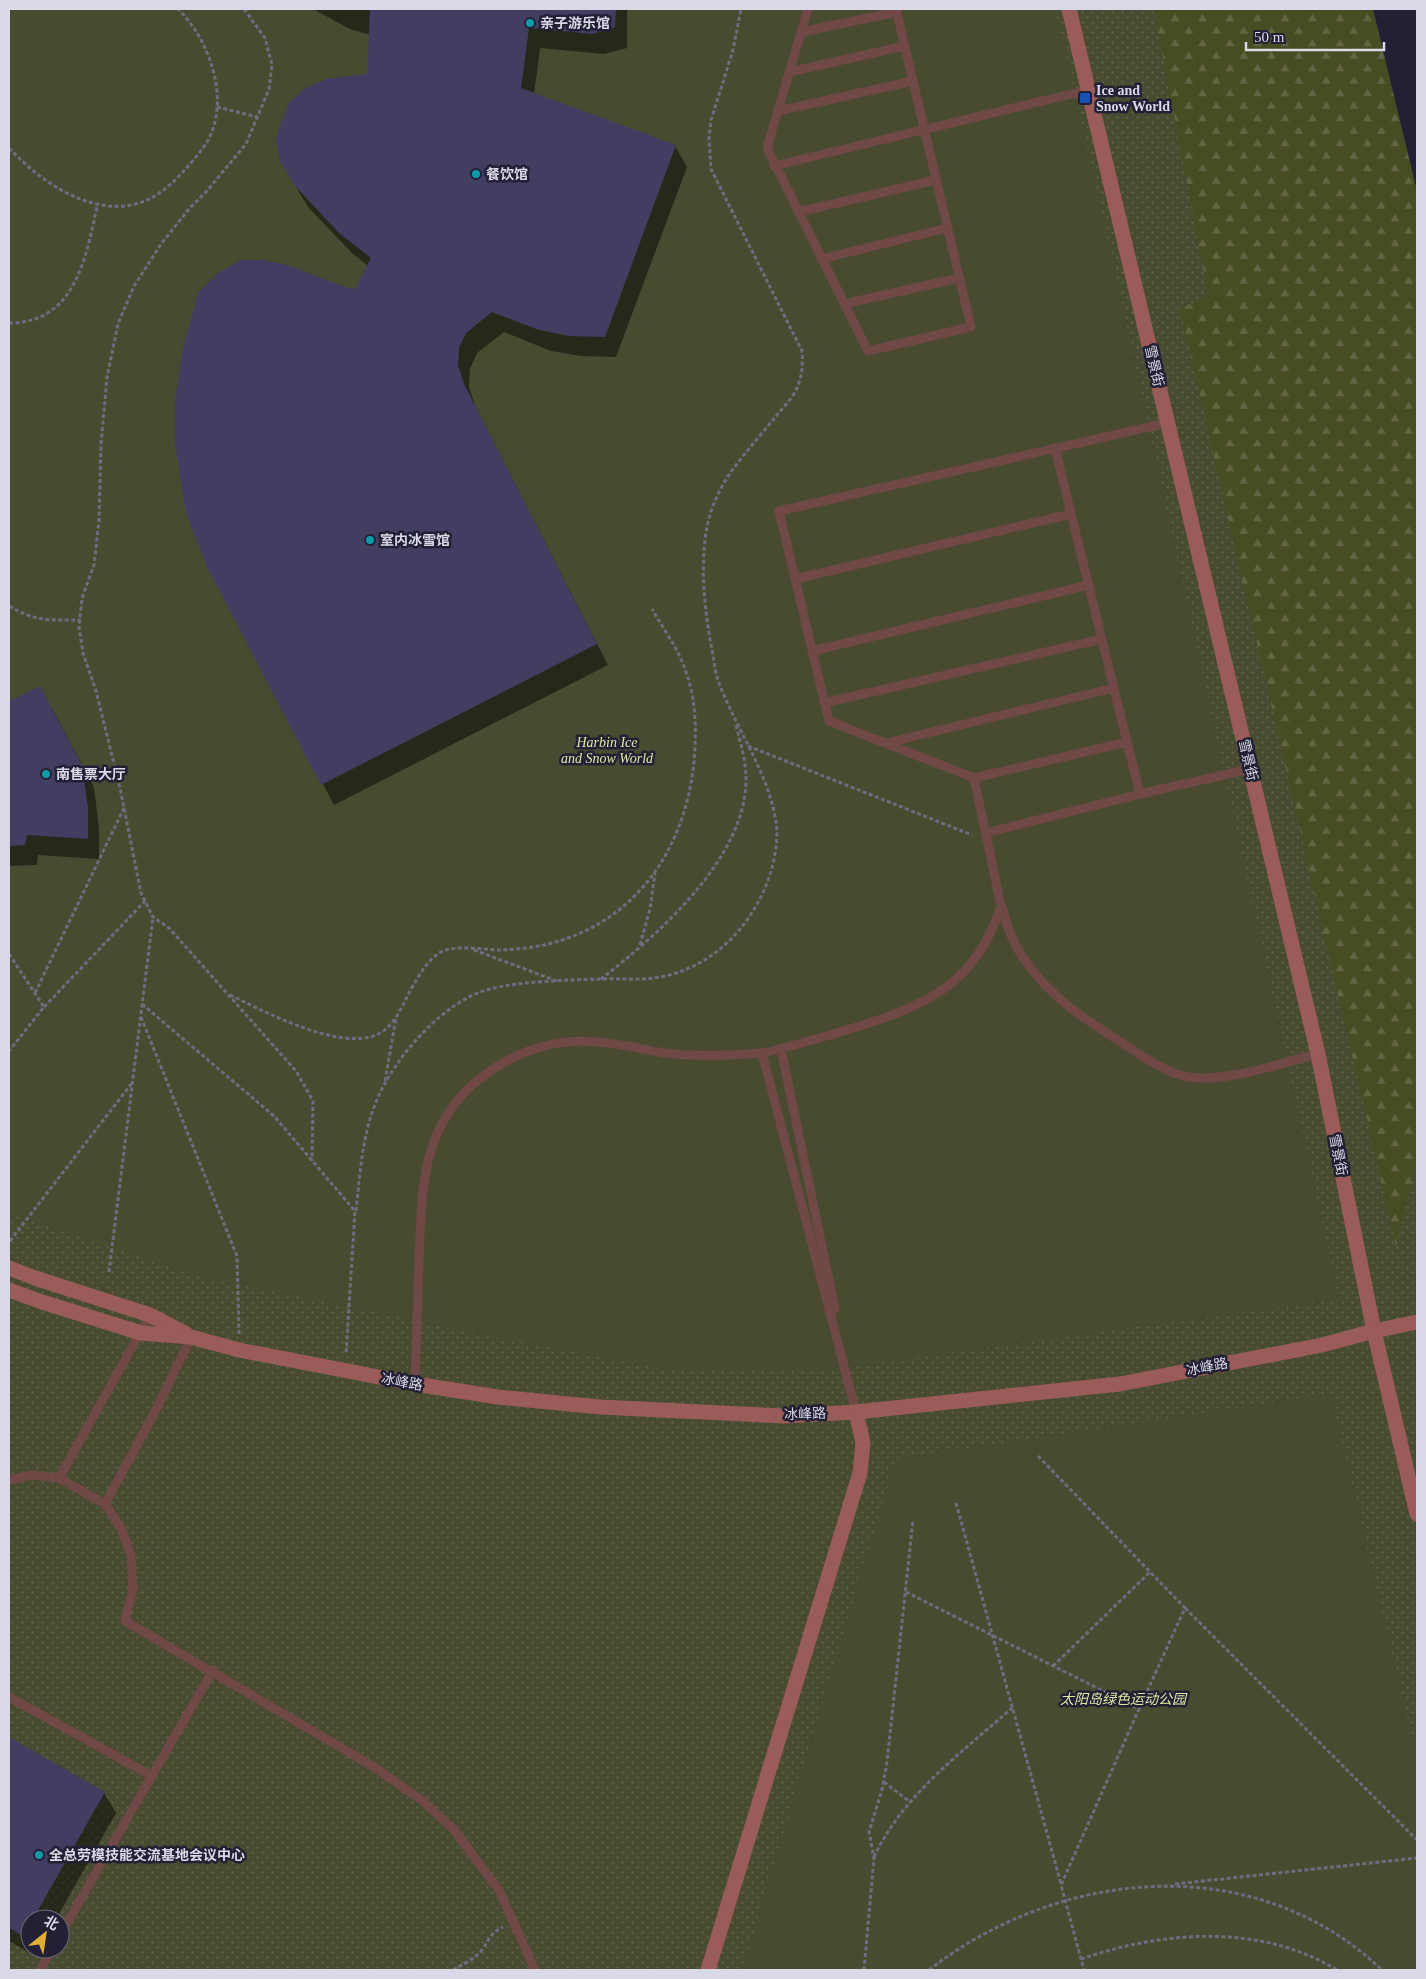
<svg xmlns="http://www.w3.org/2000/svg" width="1426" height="1979" font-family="'Times New Roman','Noto Sans SC',serif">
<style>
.grass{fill:url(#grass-dots);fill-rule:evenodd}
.forest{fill:url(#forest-firs)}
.park{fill:#484b30}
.shadow{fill:#0007}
.building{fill:#413e62}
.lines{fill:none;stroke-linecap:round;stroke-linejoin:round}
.path{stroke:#6d6d7f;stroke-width:3;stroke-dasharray:4 2.5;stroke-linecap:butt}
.lane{stroke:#704845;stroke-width:9}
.secondary{stroke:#9a5c58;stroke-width:15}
.culture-dot{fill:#0f9aa8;stroke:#212035;stroke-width:2}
.transit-dot{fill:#1a4fb4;stroke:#212035;stroke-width:2}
.labels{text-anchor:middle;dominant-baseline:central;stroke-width:5;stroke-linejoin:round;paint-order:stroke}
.poi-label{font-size:14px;font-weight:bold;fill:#d9d9e7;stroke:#212035;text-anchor:start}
.street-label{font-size:14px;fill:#d9d9e7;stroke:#212035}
.park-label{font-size:14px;font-style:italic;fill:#dfe8a2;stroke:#212035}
</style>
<defs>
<pattern id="grass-dots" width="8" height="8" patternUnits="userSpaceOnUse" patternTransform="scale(1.25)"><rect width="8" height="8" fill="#484b30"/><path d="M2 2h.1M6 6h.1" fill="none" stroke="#62644e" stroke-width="1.8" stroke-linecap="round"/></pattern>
<pattern id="forest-firs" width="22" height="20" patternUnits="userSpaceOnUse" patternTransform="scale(1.25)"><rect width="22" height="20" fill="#484c23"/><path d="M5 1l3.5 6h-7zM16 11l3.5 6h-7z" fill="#626543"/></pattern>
</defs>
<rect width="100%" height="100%" fill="#212035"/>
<!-- grass -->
<path class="grass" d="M9 9H1308L1417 520V1970H9ZM30 1919H60V1949H30Z"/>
<!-- forest -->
<polygon class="forest" points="1154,9 1373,9 1417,191 1417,1162 1396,1246 1180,309 1208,295"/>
<!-- park -->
<g class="park">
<polygon points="9,9 1055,9 1094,176 1339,1299 842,1368 671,1370 499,1338 202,1277 9,1212"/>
<polygon points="1331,1394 1417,1759 1417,1970 742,1970 896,1459"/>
</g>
<!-- shadow -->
<g class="shadow">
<polygon points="313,9 627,9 627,48 604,54 540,48 534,94 675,146 687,167 616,357 581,356 551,351 504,332 477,353 470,369 469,387 476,408 608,665 334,805 208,566 342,287 356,290 368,266 352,253 308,207 281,162 368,75 370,35 350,29"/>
<polygon points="9,696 11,702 52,708 94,787 99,829 99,859 38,855 37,865 9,866"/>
<polygon points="9,1739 104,1793 116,1813 56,1919 30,1919 30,1949 39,1949 35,1956 9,1941"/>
</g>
<!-- building -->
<g class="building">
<polygon points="370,9 616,9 615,27 592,34 529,28 521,88 676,145 605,337 569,336 539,330 492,312 466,333 459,348 458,365 465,386 597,644 321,785 207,567 186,513 175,445 175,401 183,348 198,293 217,274 240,260 264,260 291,266 342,286 355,289 371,258 339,233 295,186 280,162 276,138 289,102 306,88 326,79 367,74"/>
<polygon points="40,686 82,765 88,808 88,839 27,835 25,845 9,846 9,702"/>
<polygon points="9,1737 105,1792 33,1919 30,1919 30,1925 23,1936 9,1928"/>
</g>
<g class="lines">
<!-- path -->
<g class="path">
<polyline points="244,9 265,38 272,65 269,89 246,144 206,192 189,209 161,244 134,286 118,324 107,377 101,444 99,521 94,565 82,598 79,627 83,653 96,691 120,788 141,893 153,917 169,928 296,1071 313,1101 312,1161"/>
<polyline points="217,107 257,117"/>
<path d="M9 148C38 179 81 210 125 206 150 203 166 190 183 172 191 163 200 153 207 142 231 101 210 40 178 9"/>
<path d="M9 323C77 323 86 255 98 203"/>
<path d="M9 606C37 622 48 620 80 620"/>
<polyline points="748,746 972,835"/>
<polyline points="640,945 650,909 655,873"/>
<polyline points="474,950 557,981"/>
<polyline points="9,954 44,1007 9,1051"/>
<path d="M601 979C659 934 747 857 746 778 746 760 740 742 736 725"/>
<polyline points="35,993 124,808"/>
<path d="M230 995C264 1011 355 1061 388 1027 397 1018 402 1007 407 997 415 982 427 958 443 951 458 945 485 950 502 950 524 949 547 946 568 938 649 909 691 832 695 748 696 724 695 698 687 675 680 651 664 630 652 609"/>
<polyline points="142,1004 274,1116 355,1211 346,1354"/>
<polyline points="44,1007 145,901"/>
<polyline points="141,1017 237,1256 239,1334"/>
<polyline points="385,1081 396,1018"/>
<path d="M356 1211C360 1175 362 1136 376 1102 393 1059 444 1000 490 989 521 981 568 980 601 979 621 978 640 981 660 977 716 967 757 921 772 868 776 851 779 833 775 816 766 769 734 725 718 680 714 669 714 657 711 645 705 611 701 575 705 540 708 512 719 487 736 465 749 448 764 431 777 415 783 407 791 400 795 392 802 379 803 366 802 351L711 169 709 138 711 120 733 50 741 9"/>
<polyline points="10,1241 132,1083"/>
<polyline points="109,1272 153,917"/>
<polyline points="1038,1456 1185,1608 1139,1709"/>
<polyline points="956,1503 1061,1884"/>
<polyline points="906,1592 1139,1709 1061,1885 1084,1970"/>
<polyline points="1185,1608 1417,1840"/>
<polyline points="1053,1666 1150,1572"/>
<polyline points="884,1782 910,1802"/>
<path d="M874 1857C903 1795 961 1753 1012 1708"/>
<polyline points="1175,1884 1417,1858"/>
<path d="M1081 1959C1163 1931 1260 1923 1337 1970"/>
<path d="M453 1970C463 1964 475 1959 482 1950 490 1939 489 1934 503 1927"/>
<polyline points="864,1970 874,1858 869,1832 882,1790 887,1762 913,1520"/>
<path d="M929 1970C1060 1868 1255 1849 1382 1970"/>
</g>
<!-- lane -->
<g class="lane">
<polyline points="808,9 768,144 768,150 868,351 971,327 896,9"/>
<polyline points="801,32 897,12"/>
<polyline points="789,72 905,46"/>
<polyline points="778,111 913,81"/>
<polyline points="774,166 1088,90"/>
<polyline points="798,212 936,180"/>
<polyline points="821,259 947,228"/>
<polyline points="844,304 959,278"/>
<polyline points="1055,448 1127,742"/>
<polyline points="795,579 1071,514"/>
<polyline points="812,651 1089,585"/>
<polyline points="824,703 1102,639"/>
<polyline points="886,743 1114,688"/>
<polyline points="974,778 829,721 779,511 1167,423"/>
<polyline points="986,833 1140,794"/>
<path d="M1002 907C1006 920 1009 934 1016 946 1041 992 1084 1019 1127 1046 1145 1058 1166 1073 1188 1077 1226 1083 1280 1063 1318 1054"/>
<polyline points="781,1049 835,1309"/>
<polyline points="762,1053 856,1412"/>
<path d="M415 1384C416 1343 418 1302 419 1261 421 1218 420 1174 437 1134 463 1074 532 1036 597 1042 629 1044 659 1055 692 1055 715 1056 738 1055 760 1053 777 1051 793 1045 809 1041 851 1029 915 1012 949 985 975 965 991 937 1001 906L974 778 1127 742 1140 794 1250 769"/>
<polyline points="59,1478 150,1315"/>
<polyline points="9,1480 32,1475 59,1478 105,1504 122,1530 131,1556 133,1589 125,1621 374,1767 423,1801 454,1830 499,1890 535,1970"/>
<polyline points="105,1504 157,1408 191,1337"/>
<polyline points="9,1697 152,1776"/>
<polyline points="60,1935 213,1670"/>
<polyline points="40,1970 52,1949"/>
</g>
<!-- secondary -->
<g class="secondary">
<polyline points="1069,9 1318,1054 1374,1331 1417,1514"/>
<polyline points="9,1268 35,1278 150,1315 186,1334"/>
<polyline points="9,1290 42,1302 141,1333 191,1337 239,1350 415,1384 498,1397 600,1407 784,1416 856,1412 1120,1384 1322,1345 1374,1331 1417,1322"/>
<polyline points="708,1970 860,1473 863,1443 856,1412"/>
</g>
</g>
<!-- markers -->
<g class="culture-dot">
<circle cx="530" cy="23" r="5"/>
<circle cx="476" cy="174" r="5"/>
<circle cx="370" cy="540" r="5"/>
<circle cx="46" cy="774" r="5"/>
<circle cx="39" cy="1855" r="5"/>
</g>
<rect class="transit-dot" x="1079" y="92" width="12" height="12" rx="2.5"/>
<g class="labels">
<!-- poi labels -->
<g class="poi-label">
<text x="540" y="23">亲子游乐馆</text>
<text x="1096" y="90">Ice and<tspan x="1096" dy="16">Snow World</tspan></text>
<text x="486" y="174">餐饮馆</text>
<text x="380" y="540">室内冰雪馆</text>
<text x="56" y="774">南售票大厅</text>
<text x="49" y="1855">全总劳模技能交流基地会议中心</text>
</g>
<!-- street labels -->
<g class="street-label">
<text transform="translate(1154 366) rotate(77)">雪景街</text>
<text transform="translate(1248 760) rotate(77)">雪景街</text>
<text transform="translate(1338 1155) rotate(79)">雪景街</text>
<text transform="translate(1207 1367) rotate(-11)">冰峰路</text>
<text transform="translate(402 1382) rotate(10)">冰峰路</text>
<text transform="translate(805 1414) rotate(-2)">冰峰路</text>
</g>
<!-- park labels -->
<g class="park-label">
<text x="607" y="742">Harbin Ice<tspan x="607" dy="16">and Snow World</tspan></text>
<text x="1123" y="1699">太阳岛绿色运动公园</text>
</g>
</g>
<!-- border -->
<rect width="1426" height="1979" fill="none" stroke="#d9d9e7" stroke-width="20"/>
<!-- north arrow -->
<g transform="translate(45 1934) rotate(30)"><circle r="24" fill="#212035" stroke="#6b6a7c"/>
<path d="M0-4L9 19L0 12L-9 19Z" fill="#e1af34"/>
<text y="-8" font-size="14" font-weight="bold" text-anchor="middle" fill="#d9d9e7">北</text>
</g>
<!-- scale -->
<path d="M1246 42v8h138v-8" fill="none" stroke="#d9d9e7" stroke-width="2.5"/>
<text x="1254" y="42" font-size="15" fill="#d9d9e7" stroke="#212035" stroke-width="4" paint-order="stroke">50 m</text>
</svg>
